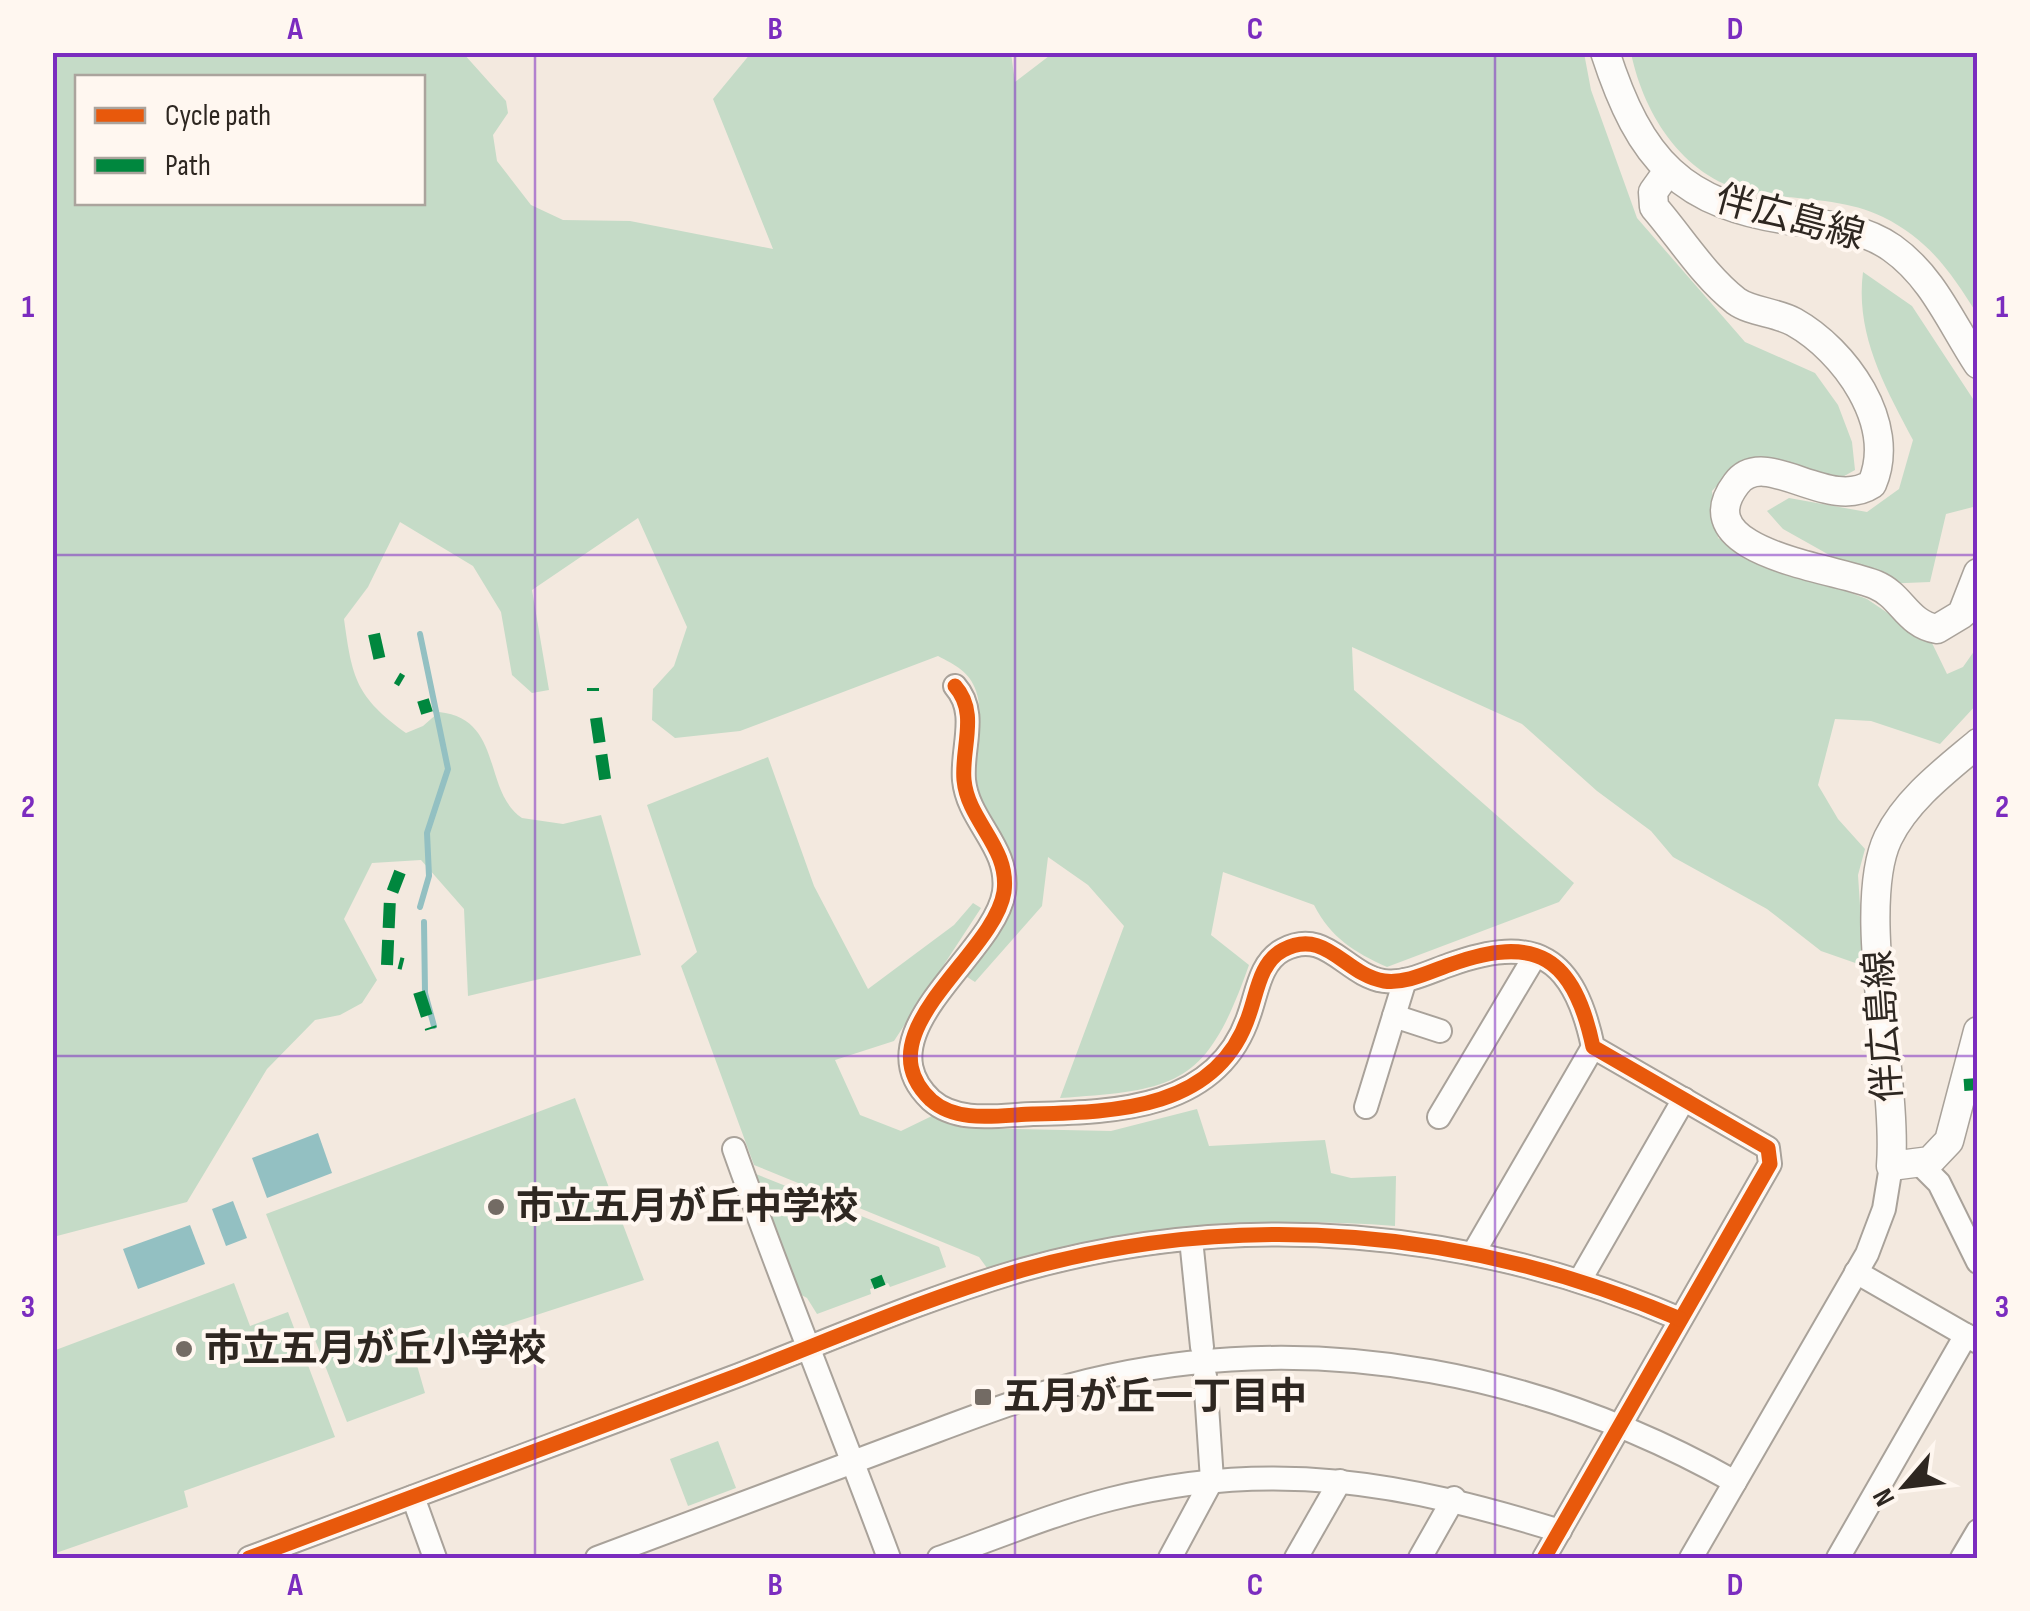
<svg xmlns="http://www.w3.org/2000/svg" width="2030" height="1611" font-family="'Sofia Sans Condensed','Noto Sans JP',sans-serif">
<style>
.green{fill:#c5dbc7;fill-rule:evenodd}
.water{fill:#93c0c2}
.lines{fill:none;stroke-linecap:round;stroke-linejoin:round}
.stream{stroke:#93c0c2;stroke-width:6}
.minor-casing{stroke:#a9a29a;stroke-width:26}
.major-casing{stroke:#a9a29a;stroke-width:31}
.minor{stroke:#fdfcfa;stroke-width:22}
.major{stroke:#fdfcfa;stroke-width:28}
.quiet{stroke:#00873e;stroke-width:12;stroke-dasharray:25 12;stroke-linecap:butt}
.cycleway-casing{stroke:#fff7f0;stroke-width:21}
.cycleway{stroke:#e8590c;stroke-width:15}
.grid{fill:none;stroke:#7b2cbf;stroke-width:2.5;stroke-opacity:0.55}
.poi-dot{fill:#736b64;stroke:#fff7f0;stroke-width:4}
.labels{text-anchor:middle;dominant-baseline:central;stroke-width:8;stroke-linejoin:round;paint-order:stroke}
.street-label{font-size:38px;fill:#2e2721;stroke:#fff7f0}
.poi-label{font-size:38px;font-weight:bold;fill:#2e2721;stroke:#fff7f0;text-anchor:start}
.neatline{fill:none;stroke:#7b2cbf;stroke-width:4}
.grid-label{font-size:32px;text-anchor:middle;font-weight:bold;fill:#7b2cbf}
</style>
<rect width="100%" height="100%" fill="#f3e9df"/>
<!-- green -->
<g class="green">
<path d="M53 53H463L506 101 508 113 493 135 497 161 531 205 563 220 630 221 773 249 713 99 751 53H1011L1015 82 1053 53H1584L1591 90 1637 218 1745 342 1815 373 1838 405 1852 442 1855 470 1839 479 1775 462 1741 461 1712 491 1718 538 1758 558 1867 599 1932 643 1947 674 1963 667 1977 647V704L1940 744 1871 721 1835 719 1818 785 1838 819 1865 849 1858 875 1864 966 1821 951 1767 909 1673 857 1651 831 1597 791 1522 724 1352 647 1354 690 1574 883 1559 902 1387 967C1354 952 1331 938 1314 905L1223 872 1211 935 1249 965C1207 1084 1180 1090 1060 1098L1124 926 1088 885 1048 857 1042 906 975 982 964 975C985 949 1011 924 1014 890 1019 839 978 819 974 775 971 747 986 720 976 691 970 672 955 665 938 656L740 731 675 738 652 720 653 689 674 666 687 627 638 518 532 590 549 690 532 693 512 675 501 612 473 566 400 522 368 587 344 619C352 678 356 697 406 733L423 726 439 712C504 719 482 791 522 818L563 824 601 815 641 955 468 996 464 909 421 860 372 863 344 919 377 980 362 1003 340 1015 315 1020 267 1069 187 1202 53 1237ZM78 78H422V202H78Z"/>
<path d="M1631 53H1977V314C1951 272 1928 239 1883 217 1844 198 1796 200 1755 193 1686 182 1644 116 1631 53Z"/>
<path d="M1863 272 1912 306 1977 405V506L1946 514 1930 582 1881 584 1783 529 1767 511 1789 498 1867 512 1899 489 1913 440C1885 387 1855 334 1863 272Z"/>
<path d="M768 757 814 886 868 989 954 925 973 903 981 908 894 1041 835 1060 860 1115 901 1131 934 1115 963 1128 1111 1131 1197 1109 1209 1146 1325 1140 1331 1173 1351 1178 1396 1176 1395 1226C1253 1215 1122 1228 987 1268L979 1257 754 1165 681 966 697 952 647 805Z"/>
<polygon points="575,1098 644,1280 414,1355 425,1393 347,1422 266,1214"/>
<polygon points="751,1172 939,1247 946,1267 890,1287 888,1283 870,1289 871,1294 817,1314 807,1298 796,1292"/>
<polygon points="234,1283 250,1326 288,1312 335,1437 184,1491 188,1507 53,1554 53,1351"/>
<polygon points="718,1441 736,1488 688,1506 670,1459"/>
</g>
<!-- water -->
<g class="water">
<polygon points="318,1133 332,1173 267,1198 252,1158"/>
<polygon points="233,1201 247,1238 226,1246 212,1209"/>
<polygon points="190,1225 205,1264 138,1289 123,1249"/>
</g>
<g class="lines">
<!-- stream -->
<g class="stream">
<polyline points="420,634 448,769 427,833 429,876 420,907"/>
<polyline points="424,922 425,993 434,1026"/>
</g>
<defs>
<g id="minor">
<path d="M955 686C979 713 961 748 964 780 968 822 1010 847 1004 892 994 956 860 1033 931 1100 958 1124 1000 1115 1033 1114 1115 1112 1218 1110 1249 1015 1257 993 1260 962 1283 950 1326 927 1345 975 1384 981 1406 984 1429 972 1449 965 1536 933 1574 957 1593 1047L1768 1148 1770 1164 1544 1558"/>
<polyline points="1394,1016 1440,1031"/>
<polyline points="1366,1107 1405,980"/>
<polyline points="1439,1117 1535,956"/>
<path d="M734 1149C783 1287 838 1421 889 1558"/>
<polyline points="1920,1164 1939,1183 1978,1262"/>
<polyline points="1191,1239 1202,1347"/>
<polyline points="1474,1252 1593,1047"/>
<polyline points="1856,1272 1978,1342"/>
<polyline points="1580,1280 1684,1099"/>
<polyline points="413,1497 435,1558"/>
<path d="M249 1558C410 1498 571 1438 731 1378 828 1341 923 1299 1022 1270 1242 1208 1471 1229 1680 1319"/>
<path d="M597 1558C698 1520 799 1482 901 1444 969 1419 1037 1391 1109 1376 1325 1330 1543 1374 1735 1482"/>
<path d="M939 1558C996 1538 1052 1514 1111 1499 1272 1458 1405 1483 1560 1531"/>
<polyline points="1170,1558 1212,1480 1205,1376"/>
<polyline points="1296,1558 1340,1481"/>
<polyline points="1420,1558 1454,1498"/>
<polyline points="1691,1558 1867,1254 1884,1209 1891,1166"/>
<polyline points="1838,1558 1966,1335"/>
<polyline points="1962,1558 1978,1531"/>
</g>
<g id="major">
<path d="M1605 52C1640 160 1681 206 1796 221 1829 225 1864 228 1892 248 1933 277 1951 323 1978 364"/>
<path d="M1668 171 1653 192 1654 207C1680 237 1704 276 1736 301 1751 312 1776 312 1794 322 1844 350 1898 423 1872 484 1828 513 1764 445 1736 484 1683 554 1838 568 1876 585 1902 596 1907 624 1937 629L1962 614 1978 573"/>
<path d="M1978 743C1946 770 1907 799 1888 838 1855 907 1898 1080 1891 1166L1930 1161 1949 1141 1978 1031"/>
</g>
</defs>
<!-- minor casing -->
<use href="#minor" class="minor-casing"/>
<!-- major casing -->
<use href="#major" class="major-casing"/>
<!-- minor -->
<use href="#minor" class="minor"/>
<!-- major -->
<use href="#major" class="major"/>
<!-- quiet -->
<g class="quiet">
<polyline points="374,634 380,661"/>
<polyline points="397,678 402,681"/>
<polyline points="593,691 593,688"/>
<polyline points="423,700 427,713"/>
<polyline points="596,718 606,786"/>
<polyline points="399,963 403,964"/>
<polyline points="387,965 390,898 400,872"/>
<polyline points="419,992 431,1029"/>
<polyline points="1964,1085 1978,1084"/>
<polyline points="876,1277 880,1287"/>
</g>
<defs>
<g id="cycleway">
<path d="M955 686C979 713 961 748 964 780 968 822 1010 847 1004 892 994 956 860 1033 931 1100 958 1124 1000 1115 1033 1114 1115 1112 1218 1110 1249 1015 1257 993 1260 962 1283 950 1326 927 1345 975 1384 981 1406 984 1429 972 1449 965 1536 933 1574 957 1593 1047L1768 1148 1770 1164 1544 1558"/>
<path d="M249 1558C410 1498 571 1438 731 1378 828 1341 923 1299 1022 1270 1242 1208 1471 1229 1680 1319"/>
</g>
</defs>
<!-- cycleway casing -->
<use href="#cycleway" class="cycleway-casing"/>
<!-- cycleway -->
<use href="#cycleway" class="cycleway"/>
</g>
<!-- grid -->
<path class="grid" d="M535 52V1558M1015 52V1558M1495 52V1558M52 555H1978M52 1056H1978"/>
<!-- markers -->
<g class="poi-dot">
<circle cx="496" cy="1207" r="10"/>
<circle cx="184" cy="1349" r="10"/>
<rect x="973" y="1387" width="20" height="20" rx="5"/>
</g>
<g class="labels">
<!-- street labels -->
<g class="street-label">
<text transform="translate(1790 218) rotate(15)">伴広島線</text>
<text transform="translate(1884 1026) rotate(-94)">伴広島線</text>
</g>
<!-- poi labels -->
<g class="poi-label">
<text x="516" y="1207">市立五月が丘中学校</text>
<text x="204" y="1349">市立五月が丘小学校</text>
<text x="1003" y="1397">五月が丘一丁目中</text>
</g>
</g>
<!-- border -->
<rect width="2030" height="1611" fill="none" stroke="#fff7f0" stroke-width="110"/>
<!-- legend -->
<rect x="75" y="75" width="350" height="130" fill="#fff7f0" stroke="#aba49d" stroke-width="2.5"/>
<rect x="95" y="108" width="50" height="15" fill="#e8590c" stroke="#aba49d" stroke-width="2.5"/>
<text x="165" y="125" font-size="30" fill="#2e2721">Cycle path</text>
<rect x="95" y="158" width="50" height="15" fill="#00873e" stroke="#aba49d" stroke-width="2.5"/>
<text x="165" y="175" font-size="30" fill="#2e2721">Path</text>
<!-- north arrow -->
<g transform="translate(1905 1486) rotate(242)" stroke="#fff7f0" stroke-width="8" paint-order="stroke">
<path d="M0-8L18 38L0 25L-18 38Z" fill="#2e2721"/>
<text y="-15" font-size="28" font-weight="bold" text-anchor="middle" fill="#2e2721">N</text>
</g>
<rect x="55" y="55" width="1920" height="1501" class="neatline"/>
<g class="grid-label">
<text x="295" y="39">A</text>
<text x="775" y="39">B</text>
<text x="1255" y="39">C</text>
<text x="1735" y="39">D</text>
<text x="28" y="317">1</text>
<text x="2002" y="317">1</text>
<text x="28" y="817">2</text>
<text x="2002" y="817">2</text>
<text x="28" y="1317">3</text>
<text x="2002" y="1317">3</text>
<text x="295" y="1595">A</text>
<text x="775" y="1595">B</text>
<text x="1255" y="1595">C</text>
<text x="1735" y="1595">D</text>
</g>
</svg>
